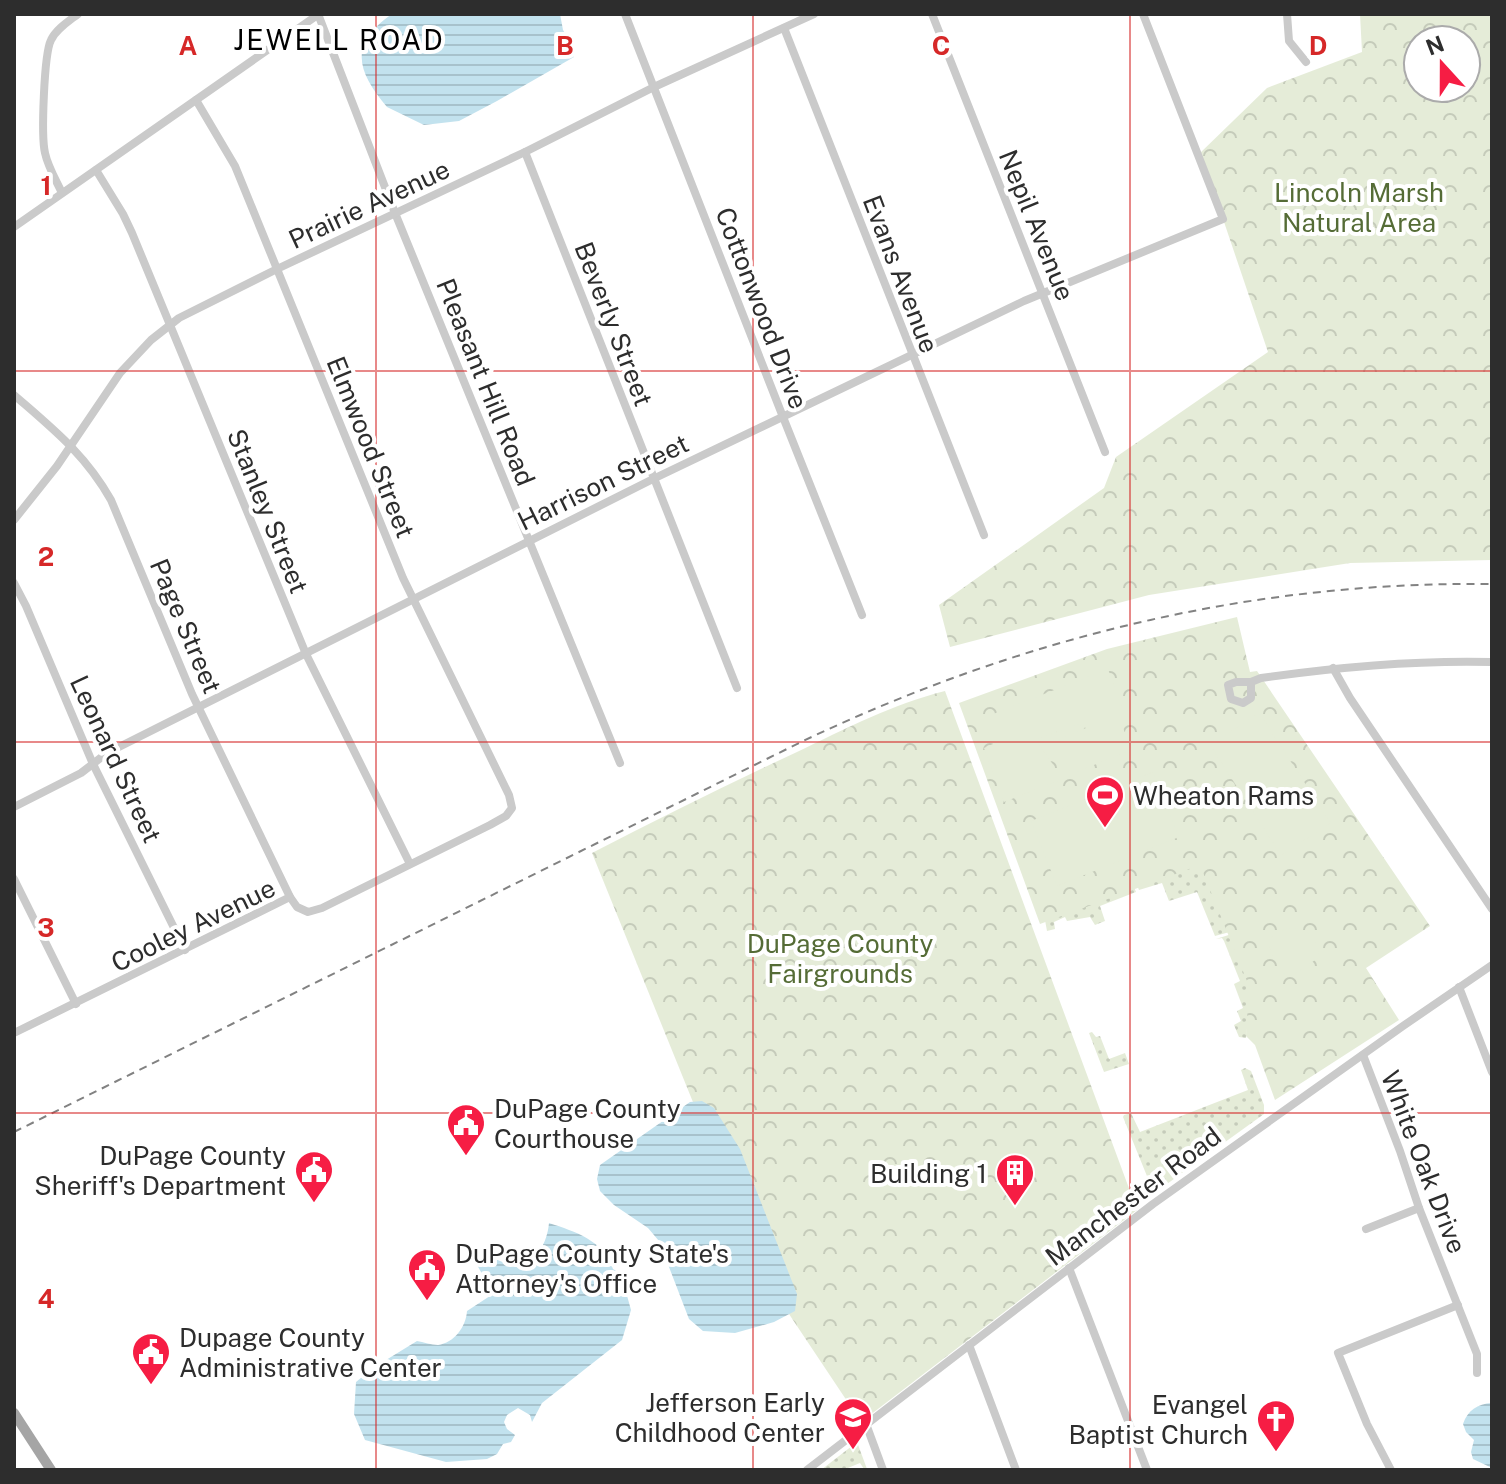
<svg xmlns="http://www.w3.org/2000/svg" width="1506" height="1484" font-family="'Public Sans',sans-serif">
<style>
.grass{fill:url(#grass-dots)}
.park{fill:url(#park-crowns);fill-rule:evenodd}
.pitch{fill:#e5ecd8}
.water{fill:url(#water-rules)}
.lines{fill:none;stroke-linecap:round;stroke-linejoin:round}
.minor{stroke:#cacaca;stroke-width:8}
.major{stroke:#a5a5a5;stroke-width:10}
.rail{stroke:#828282;stroke-width:2;stroke-dasharray:8 6;stroke-linecap:butt}
.grid{fill:none;stroke:#d62828;stroke-width:2;stroke-opacity:0.55}
.labels{text-anchor:middle;dominant-baseline:central;stroke-width:8;stroke-linejoin:round;paint-order:stroke}
.park-label{font-size:26px;fill:#556c36;stroke:#fff}
.street-label{font-size:26px;fill:#2d2d2d;stroke:#fff}
.poi-label{font-size:26px;fill:#2d2d2d;stroke:#fff;text-anchor:start}
.neighbourhood-label{font-size:28px;letter-spacing:2px;fill:#000;stroke:#fff}
.grid-label{font-size:26px;text-anchor:middle;font-weight:bold;fill:#d62828;stroke:#fff;stroke-width:8;stroke-linejoin:round;paint-order:stroke}
</style>
<defs>
<pattern id="grass-dots" width="8" height="8" patternUnits="userSpaceOnUse" patternTransform="scale(2)"><rect width="8" height="8" fill="#e5ecd8"/><path d="M2 2h.1M6 6h.1" fill="none" stroke="#c5cbba" stroke-width="1.8" stroke-linecap="round"/></pattern>
<pattern id="park-crowns" width="20" height="18" patternUnits="userSpaceOnUse" patternTransform="scale(2)"><rect width="20" height="18" fill="#e5ecd8"/><path d="M2 6a3 3 0 1 1 6 0M12 15a3 3 0 1 1 6 0" fill="none" stroke="#c5cbba"/></pattern>
<pattern id="water-rules" width="6" height="5" patternUnits="userSpaceOnUse" patternTransform="scale(2)"><rect width="6" height="5" fill="#c2e2ee"/><path d="M0 2.5h6" fill="none" stroke="#a7c2cc"/></pattern>
</defs>
<rect width="100%" height="100%" fill="#fff"/>
<!-- grass -->
<g class="grass">
<polygon points="1188,841 1237,930 1215,936 1197,892 1169,901 1162,883 1139,890 1133,875"/>
<polygon points="1127,870 1136,892 1100,906 1105,921 1095,925 1090,917 1067,921 1065,917 1054,922 1055,929 1047,931 1042,904"/>
<polygon points="1238,932 1253,973 1246,1038 1239,1037 1234,1025 1241,1021 1237,1011 1243,1008 1234,984 1240,981 1224,941 1222,938 1216,939"/>
<polygon points="1092,1032 1096,1037 1100,1036 1109,1059 1125,1053 1129,1064 1104,1072 1089,1033"/>
<polygon points="1245,1068 1251,1071 1264,1105 1264,1114 1160,1189 1151,1186 1123,1117 1124,1115 1131,1113 1140,1132 1248,1090 1241,1070"/>
<polygon points="857,1442 867,1469 864,1469 860,1463 843,1470 821,1470"/>
</g>
<!-- park -->
<g class="park">
<path d="M1360 14H1492V560L1350 563 1149 595 950 647 939 605 1104 488 1116 457 1268 352 1223 219 1198 155 1267 88 1362 52ZM1418 40H1466V88H1418Z"/>
<polygon points="1237,617 1250,672 1257,671 1430,926 1366,968 1399,1020 1275,1100 1255,1045 1246,1036 1249,986 1200,865 1040,924 959,703 1107,649"/>
<path d="M945 691 1137 1210 861 1422 789 1314 697 1112 592 853C660 818 728 784 797 752 845 729 893 704 945 691Z"/>
</g>
<!-- pitch -->
<g class="pitch">
<polygon points="1108,669 1127,720 1121,723 1132,750 1071,774 1057,740 1086,728 1077,724 1036,740 1054,766 1060,780 1004,802 984,748 993,744 983,718"/>
<polygon points="1259,713 1331,823 1281,855 1210,745"/>
<polygon points="1153,772 1179,837 1057,886 1031,821"/>
<path d="M1290 928C1308 928 1321 940 1318 958L1292 976 1285 975C1272 955 1255 936 1290 928Z"/>
</g>
<!-- water -->
<g class="water">
<path d="M392 14H560L563 30 573 46 574 57 497 101 459 121 424 125 387 107C357 71 348 45 392 14Z"/>
<polygon points="702,1101 714,1108 740,1149 797,1294 795,1311 774,1322 735,1333 703,1331 689,1319 659,1241 648,1228 614,1205 600,1191 597,1179 600,1165 690,1102"/>
<path d="M549 1223C576 1232 603 1240 613 1269L621 1274 631 1310 622 1340 542 1403 532 1422 530 1415 518 1408 507 1415 504 1422 507 1429 515 1435 511 1442 503 1444 497 1454 487 1459 446 1462 365 1440 354 1414 356 1382 373 1368 417 1341C423 1342 432 1345 438 1345 454 1343 466 1327 467 1311L493 1294 476 1263 488 1255C494 1258 500 1262 507 1263 534 1269 547 1245 549 1223Z"/>
<path d="M1492 1403V1468L1473 1459 1471 1452 1474 1440 1466 1432 1463 1424C1468 1410 1477 1404 1492 1403Z"/>
</g>
<g class="lines">
<!-- minor -->
<g class="minor">
<polyline points="318,14 395,213 620,763"/>
<polyline points="625,14 783,417 862,615"/>
<polyline points="932,14 1105,452"/>
<polyline points="1287,14 1289,41 1306,62"/>
<polyline points="784,28 984,535"/>
<polyline points="525,152 737,688"/>
<polyline points="96,170 123,214 132,233 306,654 410,864"/>
<path d="M62 193C56 180 48 167 45 153 41 136 44 54 51 40 56 29 69 21 78 14"/>
<polyline points="14,227 319,14"/>
<path d="M14 395C53 429 85 454 111 500L192 694 290 897 297 907 308 912 322 908 490 825 506 816 512 808 509 795 403 578 235 166 196 100"/>
<polyline points="14,520 57,466 120,373 151,340 179,318 277,269 525,152 654,87 814,14"/>
<polyline points="14,583 26,606 93,764 185,950"/>
<polyline points="1333,668 1350,698 1492,909"/>
<path d="M1251 682H1236L1228 685 1231 699 1243 703 1251 698V682L1261 678C1338 667 1414 660 1492 662"/>
<polyline points="14,807 81,773 107,753 653,479 1024,301 1223,219 1143,14"/>
<polyline points="14,879 76,1004"/>
<polyline points="1459,987 1492,1072"/>
<polyline points="14,1033 290,897"/>
<polyline points="1363,1055 1400,1151 1419,1208 1477,1354 1477,1373"/>
<polyline points="1366,1229 1419,1208"/>
<polyline points="1069,1268 1147,1470"/>
<polyline points="969,1345 1016,1470"/>
<polyline points="866,1424 883,1470"/>
<polyline points="807,1470 1153,1204 1403,1026 1492,965"/>
<polyline points="1391,1470 1367,1424 1338,1353 1458,1305"/>
</g>
<!-- major -->
<polyline class="major" points="14,1413 51,1470"/>
<!-- rail -->
<path class="rail" d="M14 1132 801 742C1019 638 1250 581 1492 584"/>
</g>
<!-- grid -->
<path class="grid" d="M376 14V1470M753 14V1470M1130 14V1470M14 371H1492M14 742H1492M14 1113H1492"/>
<!-- icons -->
<defs>
<symbol id="stadium-pin" viewBox="-11 -11 22 30"><path d="M0 17L-7.5 6A9.5 9.5 0 1 1 7.5 6Z" fill="#f61d44" stroke="#fff"/><path d="M0-5a6.5 5 0 1 0 0 10a6.5 5 0 1 0 0-10ZM-3.5-1.8h7v3.6h-7Z" fill="#fff"/></symbol>
<symbol id="civic-pin" viewBox="-11 -11 22 30"><path d="M0 17L-7.5 6A9.5 9.5 0 1 1 7.5 6Z" fill="#f61d44" stroke="#fff"/><path d="M-.6-6.5H3V-4.5H.6V-3L4-1V1h2V6H-6V1h2V-1L-.6-3ZM-1.2 2.5V6h2.4V2.5Z" fill="#fff"/></symbol>
<symbol id="building-pin" viewBox="-11 -11 22 30"><path d="M0 17L-7.5 6A9.5 9.5 0 1 1 7.5 6Z" fill="#f61d44" stroke="#fff"/><path d="M-4-6H4V6H1V3H-1V6H-4ZM-2.5-4.3h1.7v1.8h-1.7ZM.8-4.3h1.7v1.8H.8ZM-2.5-1h1.7V.8h-1.7ZM.8-1h1.7V.8H.8Z" fill="#fff"/></symbol>
<symbol id="school-pin" viewBox="-11 -11 22 30"><path d="M0 17L-7.5 6A9.5 9.5 0 1 1 7.5 6Z" fill="#f61d44" stroke="#fff"/><path d="M0-5L7-2L0 1L-7-2ZM-4 1L0 2.5L4 1V4Q0 6-4 4Z" fill="#fff"/></symbol>
<symbol id="church-pin" viewBox="-11 -11 22 30"><path d="M0 17L-7.5 6A9.5 9.5 0 1 1 7.5 6Z" fill="#f61d44" stroke="#fff"/><path d="M-1.2-6h2.4v3.5h3.3v2.4h-3.3V6h-2.4V-.1h-3.3v-2.4h3.3Z" fill="#fff"/></symbol>
</defs>
<g fill-rule="evenodd">
<use href="#stadium-pin" x="1083" y="773" width="44" height="60"/>
<use href="#civic-pin" x="444" y="1101" width="44" height="60"/>
<use href="#civic-pin" x="292" y="1148" width="44" height="60"/>
<use href="#building-pin" x="993" y="1151" width="44" height="60"/>
<use href="#civic-pin" x="405" y="1246" width="44" height="60"/>
<use href="#civic-pin" x="129" y="1330" width="44" height="60"/>
<use href="#school-pin" x="831" y="1395" width="44" height="60"/>
<use href="#church-pin" x="1254" y="1397" width="44" height="60"/>
</g>
<g class="labels">
<!-- park labels -->
<g class="park-label">
<text x="1359" y="192">Lincoln Marsh<tspan x="1359" dy="30">Natural Area</tspan></text>
<text x="840" y="943">DuPage County<tspan x="840" dy="30">Fairgrounds</tspan></text>
</g>
<!-- street labels -->
<g class="street-label">
<text transform="translate(369 204) rotate(-25)">Prairie Avenue</text>
<text transform="translate(1037 225) rotate(68)">Nepil Avenue</text>
<text transform="translate(901 274) rotate(69)">Evans Avenue</text>
<text transform="translate(762 308) rotate(69)">Cottonwood Drive</text>
<text transform="translate(614 324) rotate(69)">Beverly Street</text>
<text transform="translate(486 382) rotate(68)">Pleasant Hill Road</text>
<text transform="translate(371 447) rotate(68)">Elmwood Street</text>
<text transform="translate(603 482) rotate(-26)">Harrison Street</text>
<text transform="translate(268 511) rotate(68)">Stanley Street</text>
<text transform="translate(186 626) rotate(67)">Page Street</text>
<text transform="translate(116 759) rotate(65)">Leonard Street</text>
<text transform="translate(193 925) rotate(-26)">Cooley Avenue</text>
<text transform="translate(1424 1162) rotate(69)">White Oak Drive</text>
<text transform="translate(1133 1196) rotate(-37)">Manchester Road</text>
</g>
<!-- poi labels -->
<g class="poi-label">
<text x="1133" y="795">Wheaton Rams</text>
<text x="494" y="1108">DuPage County<tspan x="494" dy="30">Courthouse</tspan></text>
<text x="286" y="1155" text-anchor="end">DuPage County<tspan x="286" dy="30">Sheriff's Department</tspan></text>
<text x="987" y="1173" text-anchor="end">Building 1</text>
<text x="455" y="1253">DuPage County State's<tspan x="455" dy="30">Attorney's Office</tspan></text>
<text x="179" y="1337">Dupage County<tspan x="179" dy="30">Administrative Center</tspan></text>
<text x="825" y="1402" text-anchor="end">Jefferson Early<tspan x="825" dy="30">Childhood Center</tspan></text>
<text x="1248" y="1404" text-anchor="end">Evangel<tspan x="1248" dy="30">Baptist Church</tspan></text>
</g>
<!-- neighbourhood labels -->
<g class="neighbourhood-label">
<text x="339" y="39">JEWELL ROAD</text>
</g>
</g>
<g class="grid-label">
<text x="188" y="55">A</text>
<text x="565" y="55">B</text>
<text x="941" y="55">C</text>
<text x="1318" y="55">D</text>
<text x="46" y="195">1</text>
<text x="46" y="566">2</text>
<text x="46" y="937">3</text>
<text x="46" y="1308">4</text>
</g>
<!-- border -->
<rect width="1506" height="1484" fill="none" stroke="#2d2d2d" stroke-width="32"/>
<!-- north arrow -->
<g transform="translate(1442 64) rotate(339)"><circle r="38" fill="#ffffff" stroke="#ababab" stroke-width="2"/>
<path d="M0-6L14 30L0 20L-14 30Z" fill="#f61d44"/>
<text y="-12" font-size="22" font-weight="bold" text-anchor="middle" fill="#2d2d2d">N</text>
</g>
</svg>
